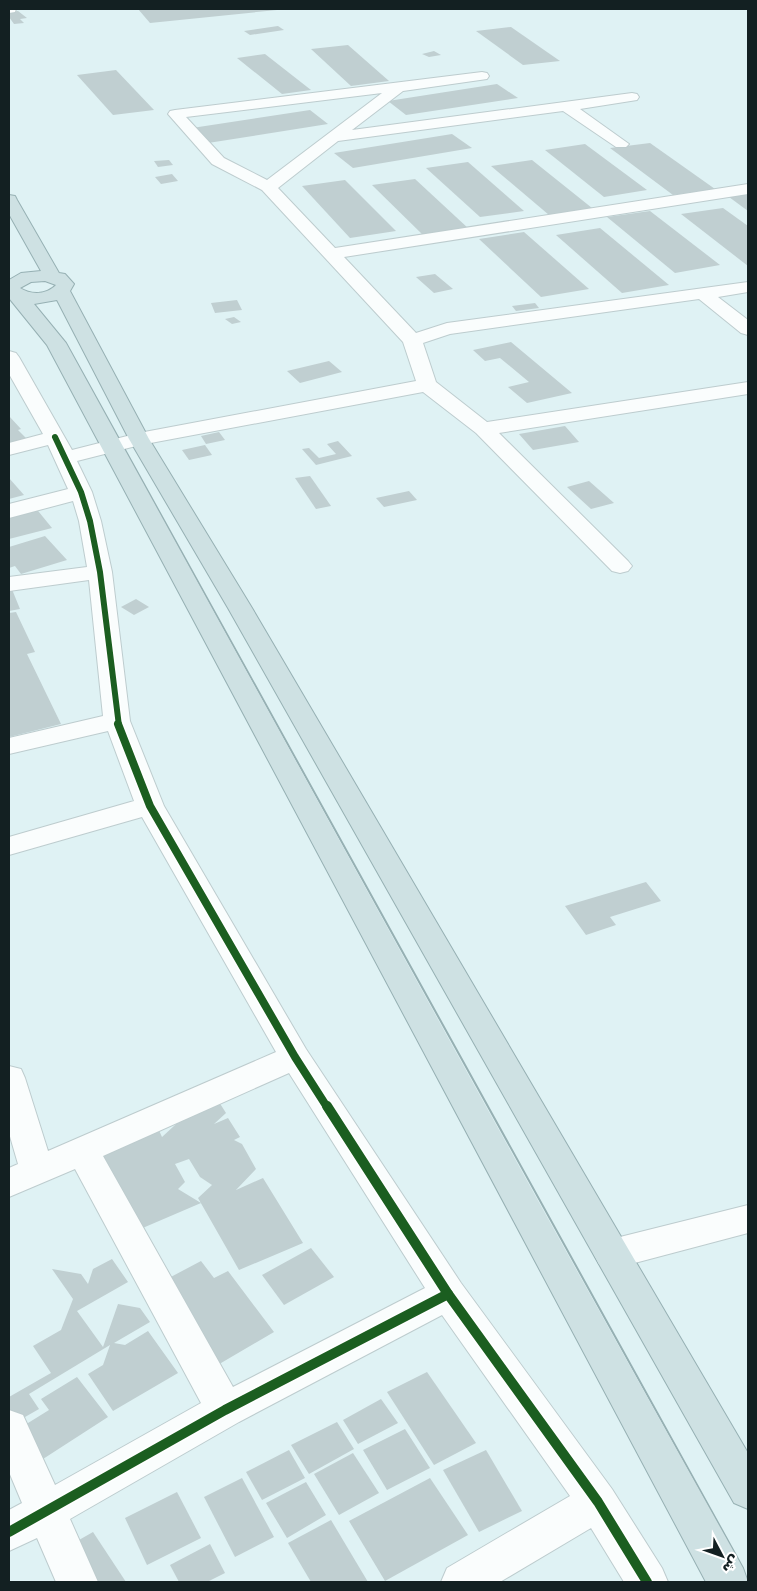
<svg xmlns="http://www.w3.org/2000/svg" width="757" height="1591" font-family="'DejaVu Sans',Cairo,sans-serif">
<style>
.building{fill:#c0cfd1}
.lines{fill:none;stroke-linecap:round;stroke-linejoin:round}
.minor-casing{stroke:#bdccce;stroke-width:2}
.highway-casing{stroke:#96b0b3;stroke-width:2}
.minor{fill:#fafdfd;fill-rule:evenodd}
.highway{fill:#cee1e3;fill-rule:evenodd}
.cycleway-far2-casing{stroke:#fff;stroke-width:9}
.cycleway-far1-casing{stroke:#fff;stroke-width:11}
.cycleway-casing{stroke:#fff;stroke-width:13}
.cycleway-far2{stroke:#1b5e20;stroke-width:6}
.cycleway-far1{stroke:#1b5e20;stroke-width:8}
.cycleway{stroke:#1b5e20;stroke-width:10}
</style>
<rect width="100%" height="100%" fill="#dff2f4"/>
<!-- building -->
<g class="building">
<polygon points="138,9 277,9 277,10 150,23"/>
<polygon points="18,11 27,18 20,19 24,23 14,24 9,17 9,12"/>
<polygon points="278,26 284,30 250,35 244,31"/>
<polygon points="511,27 560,61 523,65 476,31"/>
<polygon points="348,45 389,81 351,86 311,49"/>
<polygon points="434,51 441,55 429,57 422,54"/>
<polygon points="265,54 311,90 282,94 237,58"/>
<polygon points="116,70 154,110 113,115 77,75"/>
<polygon points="497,84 518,98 406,115 388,101"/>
<polygon points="310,110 328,124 208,143 192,128"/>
<polygon points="452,134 472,148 353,168 334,153"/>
<polygon points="650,143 715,189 673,195 610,148"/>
<polygon points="585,144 647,190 604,197 545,150"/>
<polygon points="169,160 173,165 158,167 154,161"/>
<polygon points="532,160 592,208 549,215 491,166"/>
<polygon points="468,162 524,211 480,217 426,168"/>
<polygon points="172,174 178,181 161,184 155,177"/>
<polygon points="415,179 469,229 424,236 372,185"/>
<polygon points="345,180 396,231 350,238 302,186"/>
<polygon points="748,194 748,211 729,197"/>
<polygon points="723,208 748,226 748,266 681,214"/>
<polygon points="650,211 720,265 675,273 607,217"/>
<polygon points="600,228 669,285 622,293 556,235"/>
<polygon points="524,232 589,289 541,297 479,239"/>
<polygon points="435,274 453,289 434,293 416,277"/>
<polygon points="237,300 242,310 215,313 211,303"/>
<polygon points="535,303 539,308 516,311 512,306"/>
<polygon points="234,317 241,322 232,324 225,319"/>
<polygon points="511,342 572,393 527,403 508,387 529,382 500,358 485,361 473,350"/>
<polygon points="329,361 342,372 300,383 287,371"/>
<polygon points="9,416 21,429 18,430 30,442 9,448"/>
<polygon points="565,426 579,442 533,450 519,434"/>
<polygon points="219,432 225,440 206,444 201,436"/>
<polygon points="338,441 352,456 316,465 302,449 309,448 319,458 336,454 327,444"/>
<polygon points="205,445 212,455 189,460 182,450"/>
<polygon points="310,476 331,506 316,509 295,478"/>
<polygon points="9,478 24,495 9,499"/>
<polygon points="589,481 614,503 591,509 567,487"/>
<polygon points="409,491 417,500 384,507 376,498"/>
<polygon points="34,506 52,528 9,539 9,512"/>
<polygon points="45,536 67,560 21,574 15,566 9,568 9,547"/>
<polygon points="9,582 20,609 9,611"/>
<polygon points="136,599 149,607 134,615 121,607"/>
<polygon points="16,612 35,652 27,654 61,724 9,737 9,613"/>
<polygon points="646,882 661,901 610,917 616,925 586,935 565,906"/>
<polygon points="212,1091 226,1113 214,1124 228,1118 240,1137 234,1140 242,1144 256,1169 236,1190 263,1178 303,1243 239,1270 198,1198 212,1185 200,1177 189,1159 175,1164 185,1182 178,1189 201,1203 131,1233 95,1150 157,1126 162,1137"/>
<polygon points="311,1248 334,1277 284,1305 262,1275"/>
<polygon points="112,1259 128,1282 77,1311 103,1347 118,1304 140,1308 150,1322 114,1343 125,1345 148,1331 178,1373 113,1411 88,1374 103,1365 110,1345 29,1394 39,1409 18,1421 9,1420 9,1397 51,1373 33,1346 61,1330 73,1299 52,1269 81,1274 88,1284 93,1269"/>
<polygon points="201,1261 214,1278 228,1271 274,1332 204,1373 167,1279"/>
<polygon points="427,1372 476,1443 434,1465 387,1392"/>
<polygon points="77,1377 108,1417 43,1459 20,1428 49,1410 41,1399"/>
<polygon points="381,1399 398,1423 358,1444 343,1420"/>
<polygon points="337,1422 354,1449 309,1474 291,1445"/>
<polygon points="405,1429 430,1468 387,1490 363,1450"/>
<polygon points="289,1450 305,1478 262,1500 246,1472"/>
<polygon points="486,1450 522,1511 479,1532 443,1470"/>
<polygon points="353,1453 379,1493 339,1515 314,1474"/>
<polygon points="242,1478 274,1537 235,1557 204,1497"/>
<polygon points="430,1478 468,1535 385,1581 349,1521"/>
<polygon points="306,1482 326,1515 287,1538 266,1503"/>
<polygon points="177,1492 201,1538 147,1565 125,1518"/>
<polygon points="331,1520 368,1582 311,1582 288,1543"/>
<polygon points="93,1532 126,1582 96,1582 72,1544"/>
<polygon points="210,1544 225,1573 207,1582 179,1582 170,1565"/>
</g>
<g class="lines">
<defs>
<g id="minor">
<polygon points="9,9 16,9 15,12 9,13"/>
<path d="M482 72 487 73 489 76 487 79 403 91 352 130 632 93 637 94 639 97 637 100 580 109 629 144 626 147H616L563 111 338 141 278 188 335 248 748 184V194L344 257 416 333 447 323 748 282V292L718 297 748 320V335L741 333 699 299 450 334 423 343 436 382 487 422 748 382V394L499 433 628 561 632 566 628 571 620 573 612 571 476 433 423 392 140 445 77 461 92 492 101 521 112 572 130 721 164 806 306 1049 461 1283 612 1489 662 1568 668 1582H624L591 1528 500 1582H441L447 1568 570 1496 442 1315 239 1422 70 1519 98 1582H56L37 1538 9 1551V1510L22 1503 9 1472V1410L23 1415 55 1485 201 1403 75 1169 9 1197V1168L18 1164 9 1133V1066L21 1069 25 1078 48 1151 276 1052 142 817 9 855V837L134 801 108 731 9 754V738L103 716 89 580 9 591V577L87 567 79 521 73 501 9 518V504L68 489 48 445 9 455V443L43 434 9 374V351L16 353 19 357 72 450 139 433 416 381 403 342 262 190 212 164 168 114 170 111 175 110ZM382 93 267 180 224 158 186 117ZM289 1073 425 1288 233 1387 103 1156Z"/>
<polygon points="748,1205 748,1233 612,1269 599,1264 594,1254 599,1244 612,1239"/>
</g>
<path id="highway" d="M9 195 15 196 17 200 59 273 65 274 74 284 70 291 149 439 252 608 748 1453V1509L734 1503 228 608 129 439 57 300 34 304 66 343C291 751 514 1161 743 1568L748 1582H706L47 345 9 298V280L21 273 41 271 9 214ZM45 281 56 285C46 295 31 295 20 288L31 282Z"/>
</defs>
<!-- minor casing -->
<use href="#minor" class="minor-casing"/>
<!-- highway casing -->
<use href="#highway" class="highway-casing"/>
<!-- minor -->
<use href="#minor" class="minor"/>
<!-- highway -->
<use href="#highway" class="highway"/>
<defs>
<polyline id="cycleway-far2" points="55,437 81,492 90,521 100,572 119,726"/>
<polyline id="cycleway-far1" points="118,724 150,806 295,1057 327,1107"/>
<g id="cycleway">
<polyline points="327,1106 448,1294 598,1502 647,1582"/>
<polyline points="9,1532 225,1410 448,1294"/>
</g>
</defs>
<!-- cycleway-far2 casing -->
<use href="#cycleway-far2" class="cycleway-far2-casing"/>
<!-- cycleway-far1 casing -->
<use href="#cycleway-far1" class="cycleway-far1-casing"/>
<!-- cycleway casing -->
<use href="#cycleway" class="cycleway-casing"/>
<!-- cycleway-far2 -->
<use href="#cycleway-far2" class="cycleway-far2"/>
<!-- cycleway-far1 -->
<use href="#cycleway-far1" class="cycleway-far1"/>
<!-- cycleway -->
<use href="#cycleway" class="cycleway"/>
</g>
<!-- border -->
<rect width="757" height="1591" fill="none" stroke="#132022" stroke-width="20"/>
<!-- north arrow -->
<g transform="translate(722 1556) rotate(131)" stroke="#ffffff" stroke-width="4" paint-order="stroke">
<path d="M0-4L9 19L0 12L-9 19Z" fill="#132022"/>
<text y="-8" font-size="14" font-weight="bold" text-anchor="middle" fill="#132022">ش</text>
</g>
</svg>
